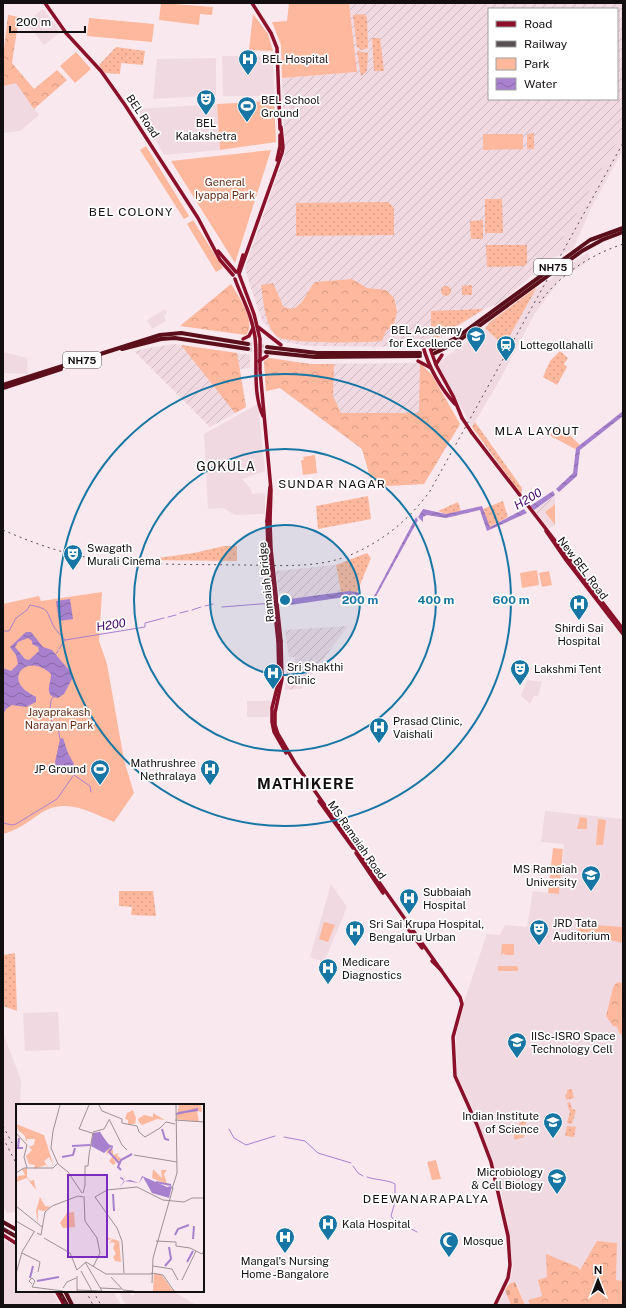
<svg xmlns="http://www.w3.org/2000/svg" width="626" height="1308" font-family="'Public Sans',sans-serif">
<style>
.built{fill:#f1d9e2}
.industrial{fill:url(#industrial-furrows);fill-rule:evenodd}
.grass{fill:url(#grass-dots)}
.forest{fill:url(#forest-crowns)}
.cemetery{fill:url(#cemetery-stones)}
.green{fill:#fdb89d}
.water{fill:url(#water-waves);fill-rule:evenodd}
.lines{fill:none;stroke-linecap:round;stroke-linejoin:round}
.stream{stroke:#a881ce;stroke-width:1}
.highway-tunnel{stroke:#d6c7cd;stroke-width:4;stroke-dasharray:4 2;stroke-linecap:butt}
.major{stroke:#891028;stroke-width:3.5}
.highway{stroke:#5b0f1b;stroke-width:4}
.rail{stroke:#584f53;stroke-width:1;stroke-dasharray:2 4;stroke-linecap:butt}
.major-bridge{stroke:#891028;stroke-width:3.5}
.ring{fill:none;stroke:#1776a3;stroke-width:2}
.labels{text-anchor:middle;dominant-baseline:central;stroke-width:3.5;stroke-linejoin:round;paint-order:stroke}
.shield{fill:#fff;stroke:#5a5658;stroke-width:1}
.shield-label{font-size:10px;font-weight:bold;fill:#130e10}
.poi-label{font-size:11px;fill:#130e10;stroke:#fff;text-anchor:start}
.street-label{font-size:11px;fill:#130e10;stroke:#fff}
.park-label{font-size:11px;fill:#652c15;stroke:#fff}
.neighbourhood-label{font-size:12px;letter-spacing:1px;fill:#130e10;stroke:#fff}
.water-label{font-size:12px;font-style:italic;fill:#430667;stroke:#fff}
.quarter-label{font-size:13px;letter-spacing:1px;fill:#130e10;stroke:#fff}
.district-label{font-size:15px;font-weight:bold;letter-spacing:1px;fill:#130e10;stroke:#fff}
.inset-river{fill:none;stroke:#a881ce;stroke-width:2}
.inset-road{fill:none;stroke:#9d9195;stroke-width:1}
.view{fill:#7b2cbf;fill-opacity:0.15;stroke:#7b2cbf;stroke-width:2}
.inset-edge{fill:none;stroke:#130e10;stroke-width:2}
.centre{fill:#1776a3;stroke:#fff;stroke-width:2}
.ring-label{font-size:12px;text-anchor:middle;font-weight:bold;fill:#1776a3;stroke:#fff;stroke-width:3.5;stroke-linejoin:round;paint-order:stroke}
</style>
<defs>
<pattern id="industrial-furrows" width="10" height="10" patternUnits="userSpaceOnUse"><rect width="10" height="10" fill="#f1d9e2"/><path d="M-1 1l2-2M0 10L10 0M9 11l2-2" fill="none" stroke="#ceb9c1"/></pattern>
<pattern id="grass-dots" width="8" height="8" patternUnits="userSpaceOnUse"><rect width="8" height="8" fill="#fdb89d"/><path d="M2 2h.1M6 6h.1" fill="none" stroke="#d89d86" stroke-width="1.8" stroke-linecap="round"/></pattern>
<pattern id="forest-crowns" width="20" height="18" patternUnits="userSpaceOnUse"><rect width="20" height="18" fill="#fdb89d"/><path d="M2 6a3 3 0 1 1 6 0M12 15a3 3 0 1 1 6 0" fill="none" stroke="#d89d86"/></pattern>
<pattern id="cemetery-stones" width="16" height="16" patternUnits="userSpaceOnUse"><rect width="16" height="16" fill="#fdb89d"/><path d="M2 7V4a2 2 0 0 1 4 0v3zM10 15v-3a2 2 0 0 1 4 0v3z" fill="#d89d86"/></pattern>
<pattern id="water-waves" width="16" height="10" patternUnits="userSpaceOnUse"><rect width="16" height="10" fill="#a881ce"/><path d="M0 5q4-4 8 0t8 0" fill="none" stroke="#8868a6"/></pattern>
</defs>
<rect width="100%" height="100%" fill="#f9e8ee"/>
<!-- built -->
<g class="built">
<polygon points="43,9 61,32 44,45 26,22"/>
<polygon points="222,56 273,56 274,96 223,96"/>
<polygon points="216,58 216,95 153,99 157,59"/>
<polygon points="16,82 39,115 20,131 3,133 3,86"/>
<polygon points="217,104 220,150 164,155 137,109"/>
<polygon points="623,130 623,150 592,206 573,249 551,259"/>
<polygon points="588,252 590,260 560,280 535,313 498,383 472,427 439,367 439,362 488,326 490,322"/>
<polygon points="165,309 167,313 164,316 166,321 152,329 147,320"/>
<polygon points="3,352 27,358 28,374 4,373"/>
<polygon points="258,404 265,471 242,479 251,489 252,494 265,493 265,514 235,515 223,508 208,509 204,434"/>
<polygon points="545,512 555,525 548,529 539,516"/>
<polygon points="527,680 542,682 538,696 534,696 530,704 521,696"/>
<polygon points="247,701 272,701 269,717 247,717"/>
<polygon points="545,811 623,819 623,1305 525,1305 516,1282 509,1284 513,1267 508,1226 498,1176 475,1115 457,1075 456,1037 462,1007 487,934 500,935 505,925 527,927 533,891 559,894 564,848 563,844 541,842"/>
<polygon points="331,884 347,907 324,962 310,957"/>
<polygon points="58,1012 60,1050 25,1051 23,1013"/>
<polygon points="3,1033 21,1080 20,1105 17,1105 17,1212 7,1213 3,1206"/>
<polygon points="3,1239 17,1247 17,1291 52,1291 59,1303 3,1305"/>
<polygon points="505,1290 511,1305 498,1305"/>
<polygon points="67,1291 113,1291 121,1305 74,1305"/>
<polygon points="120,1291 125,1291 133,1296 137,1291 172,1291 196,1305 126,1305 119,1292"/>
</g>
<!-- industrial -->
<g class="industrial">
<path d="M349 3H623V131L551 259 499 304 484 309 444 336 424 343 400 344 396 347 308 346 280 341 262 320 250 286 245 268 285 153 282 78 357 72ZM489 9H617V99H489Z"/>
<polygon points="173,344 250,355 250,368 240,369 246,407 210,427 134,351"/>
<polygon points="269,358 310,364 420,363 460,424 424,484 387,486 371,480 362,449 280,388 266,391 264,361"/>
<polygon points="555,496 555,504 539,516 534,510"/>
<polygon points="336,565 341,592 282,600 281,593 279,593 276,571"/>
<polygon points="348,626 301,689 285,690 287,671 294,671 295,657 289,657 285,630"/>
</g>
<!-- grass -->
<g class="grass">
<polygon points="365,14 367,18 368,48 361,50 357,47 353,15"/>
<polygon points="372,38 380,38 384,71 374,71"/>
<polygon points="116,47 145,51 143,65 121,63 120,74 105,73 99,65"/>
<polygon points="357,51 368,53 367,71 361,76"/>
<polygon points="534,133 534,149 527,149 527,134"/>
<polygon points="485,199 502,199 503,233 485,233"/>
<polygon points="388,202 394,208 394,235 296,236 296,203"/>
<polygon points="483,220 483,239 471,239 470,221"/>
<polygon points="486,245 527,245 527,262 525,266 487,267"/>
<polygon points="472,285 472,295 462,295 462,286"/>
<circle cx="446" cy="291" r="5"/>
<polygon points="537,287 504,346 485,328 490,322"/>
<polygon points="484,309 437,338 431,334 431,311"/>
<polygon points="560,351 568,358 564,364 567,367 557,385 543,377 550,361"/>
<polygon points="475,422 522,488 521,494 472,427"/>
<polygon points="368,496 371,519 318,529 316,506"/>
<polygon points="503,501 508,517 489,527 483,509"/>
<polygon points="458,502 461,511 446,514 438,511"/>
<polygon points="224,546 237,546 237,561 143,560 194,553"/>
<polygon points="367,553 371,558 357,592 341,592 336,565"/>
<polygon points="119,891 153,891 156,916 131,915 132,907 119,906"/>
<polygon points="15,953 17,1011 3,1006 3,955"/>
<polygon points="572,1089 574,1098 566,1100 565,1095 567,1094 567,1090"/>
<polygon points="570,1102 572,1109 576,1110 572,1124 567,1123 570,1112 567,1103"/>
<polygon points="521,1112 528,1113 525,1127 519,1126"/>
<polygon points="567,1126 576,1127 574,1137 565,1136"/>
<polygon points="519,1127 525,1128 524,1137 515,1140 513,1134"/>
</g>
<!-- forest -->
<g class="forest">
<polygon points="8,15 19,17 12,63 34,89 57,70 67,80 34,109 16,83 3,86 3,58"/>
<path d="M352 279 367 288 386 290 394 298 397 311 394 325 386 331 382 341C367 343 289 344 278 337 265 328 263 299 261 285L273 283 283 306C300 317 306 291 315 282Z"/>
<path d="M231 284C238 295 257 323 246 335L180 326Z"/>
<polygon points="181,345 237,353 246,407 235,413"/>
<polygon points="269,358 310,364 334,364 333,396 341,413 419,413 420,363 432,375 460,424 424,484 387,486 371,480 362,449 280,388 266,391 264,361"/>
<polygon points="619,982 623,984 623,1035 619,1033 617,1027 613,1026 606,1016 613,988 615,984"/>
<polygon points="597,1241 617,1243 616,1280 623,1281 623,1305 530,1305 528,1300 542,1296 538,1280 547,1277 546,1254 578,1267 580,1270"/>
</g>
<!-- cemetery -->
<polygon class="cemetery" points="515,1282 525,1305 511,1305 505,1290 509,1284"/>
<!-- green -->
<g class="green">
<polygon points="161,3 213,7 212,15 200,14 199,25 159,20"/>
<polygon points="289,3 349,3 357,72 282,78 281,45 272,22 287,21"/>
<polygon points="253,14 268,34 273,51 249,50"/>
<polygon points="89,18 154,24 152,42 87,36"/>
<polygon points="76,52 91,69 75,83 60,66"/>
<polygon points="274,101 276,142 220,150 217,104"/>
<polygon points="483,134 523,134 523,149 483,150"/>
<polygon points="146,146 189,216 184,219 140,150"/>
<polygon points="271,150 235,263 171,161"/>
<polygon points="193,220 223,268 216,272 187,224"/>
<polygon points="559,425 580,445 575,449 549,435"/>
<polygon points="315,455 317,473 303,475 301,460 304,460 303,457"/>
<polygon points="555,504 555,525 545,512"/>
<polygon points="537,570 539,585 522,588 520,573"/>
<polygon points="549,571 552,585 542,587 539,573"/>
<path d="M102 592 99 641 107 664 124 760 134 793 114 822C90 812 66 797 41 813 28 822 18 830 3 834V604L39 596 41 601Z"/>
<polygon points="580,817 587,818 587,829 577,829"/>
<polygon points="598,819 606,820 603,845 596,845"/>
<polygon points="553,848 563,849 559,894 548,893"/>
<polygon points="324,922 335,925 328,942 319,939"/>
<polygon points="579,924 623,927 623,943 583,934 576,929"/>
<polygon points="502,944 514,944 514,955 505,955 504,953 501,955"/>
<polygon points="498,966 517,966 518,968 518,971 498,971"/>
<polygon points="436,1160 441,1179 432,1180 427,1162"/>
</g>
<!-- water -->
<g class="water">
<polygon points="623,411 623,416 580,450 577,476 559,492 556,489 573,473 576,448"/>
<polygon points="553,491 555,495 534,510 530,506"/>
<polygon points="482,506 490,527 524,509 527,513 487,531 480,510 446,518 427,515 423,517 423,522 418,517 423,509 446,514"/>
<polygon points="416,517 418,520 373,602 372,600"/>
<polygon points="349,591 357,592 367,598 364,602 352,596 283,606 282,600"/>
<polygon points="70,599 73,619 59,621 56,601"/>
<path d="M26 632H31L43 647 52 650 62 662 71 672 72 679 64 694 58 698C43 696 51 684 51 674 29 654 9 674 23 688 26 692 32 694 36 697V702L26 707 12 705 6 709 3 714V668L11 671 18 664 16 655 10 647ZM28 638 32 641V644L38 647 39 651 29 660 25 659 15 647 18 642Z"/>
<path d="M63 738 68 753 74 764C72 770 68 773 61 774L56 769 55 762 60 739Z"/>
</g>
<g class="lines">
<!-- stream -->
<g class="stream">
<polyline points="205,606 213,604"/>
<polyline points="222,607 273,603"/>
<polyline points="192,610 201,607"/>
<polyline points="180,613 188,611"/>
<polyline points="168,617 176,615"/>
<path d="M3 631H9L16 618 27 610 30 605C51 609 46 612 54 627 57 632 62 636 65 640"/>
<polyline points="59,649 65,640 145,627 145,623 164,618"/>
<polyline points="55,655 58,651"/>
<polyline points="54,696 51,700 50,712 52,722 58,727 60,739"/>
<polyline points="71,770 74,775 90,786 91,792"/>
<polyline points="3,823 12,825 16,824 57,799 73,776"/>
<polyline points="229,1129 234,1138 246,1145 275,1136"/>
<polyline points="284,1137 305,1141 318,1153 351,1163"/>
<polyline points="353,1166 358,1173 363,1176"/>
<path d="M367 1177C375 1180 389 1180 395 1184V1202L391 1216 394 1220 417 1232"/>
</g>
<!-- highway-tunnel -->
<g class="highway-tunnel">
<polyline points="248,344 267,347"/>
<polyline points="248,349 266,352"/>
</g>
<!-- major -->
<g class="major">
<polyline points="45,3 66,33 101,71 125,105 198,218 220,260 233,275"/>
<polyline points="252,3 271,33 277,48 280,129"/>
<polyline points="277,160 280,146 280,135"/>
<polyline points="218,251 236,272"/>
<polyline points="238,272 243,255"/>
<path d="M235 279C243 301 251 312 255 337 258 362 252 392 263 416"/>
<polyline points="258,327 281,345"/>
<polyline points="243,339 249,336 253,328"/>
<polyline points="429,345 436,365 453,396 462,418"/>
<path d="M423 346C428 366 441 389 455 404"/>
<polyline points="259,361 267,356"/>
<polyline points="418,361 431,368"/>
<polyline points="436,364 442,355"/>
<polyline points="472,433 623,629"/>
<polyline points="267,521 270,487"/>
<polyline points="270,521 271,490 260,370 260,339 254,314 239,274 282,153 283,147 281,127"/>
<polyline points="546,531 566,560 623,634"/>
<polyline points="278,641 279,680 272,708 272,722 274,732 286,753"/>
<polyline points="281,641 282,679 275,713 275,725 278,734 295,763 460,997 462,1004 453,1037 455,1076 477,1125 491,1162 508,1236 510,1265 508,1278 495,1305"/>
<polyline points="319,801 353,848"/>
<polyline points="356,853 383,893"/>
<polyline points="406,926 422,948"/>
<polyline points="432,961 441,970"/>
<polyline points="3,1235 17,1244"/>
<polyline points="56,1291 64,1305"/>
</g>
<!-- highway -->
<g class="highway">
<polyline points="267,347 317,353 420,353"/>
<polyline points="122,349 161,339 175,338 248,349"/>
<polyline points="433,349 456,338 590,240 623,228"/>
<polyline points="266,352 315,357 420,356"/>
<polyline points="435,353 457,342 582,251 602,240 623,232"/>
<polyline points="3,385 160,335 181,333 248,344"/>
<polyline points="3,388 61,369"/>
<polyline points="3,1222 17,1230"/>
<polyline points="3,1229 17,1237"/>
<polyline points="59,1291 67,1305"/>
<polyline points="65,1291 72,1305"/>
</g>
<!-- rail -->
<g class="rail">
<path d="M539 303C561 274 588 256 623 244"/>
<path d="M3 530C26 540 50 549 75 555 129 566 185 564 240 565 276 565 314 569 348 556 382 542 409 520 430 491L623 143"/>
<polyline points="3,1126 12,1143"/>
<polyline points="3,1138 17,1165"/>
<polyline points="3,1228 17,1237"/>
<polyline points="59,1291 66,1305"/>
<polyline points="86,1291 93,1305"/>
<polyline points="93,1291 101,1305"/>
</g>
<!-- major-bridge -->
<g class="major-bridge">
<polyline points="462,418 472,433"/>
<polyline points="267,521 268,549 278,641"/>
<polyline points="270,521 271,549 281,641"/>
</g>
</g>
<!-- distance rings -->
<circle cx="285" cy="600" r="75" fill="#1776a3" fill-opacity=".12"/>
<g class="ring">
<circle cx="285" cy="600" r="75"/>
<circle cx="285" cy="600" r="151"/>
<circle cx="285" cy="600" r="226"/>
</g>
<!-- icons -->
<defs>
<symbol id="hospital-pin" viewBox="-11 -11 22 30"><path d="M0 17L-7.5 6A9.5 9.5 0 1 1 7.5 6Z" fill="#1776a3" stroke="#fff"/><path d="M-5-5h3v3.5h4V-5h3V5h-3V1.5h-4V5h-3Z" fill="#fff"/></symbol>
<symbol id="theatre-pin" viewBox="-11 -11 22 30"><path d="M0 17L-7.5 6A9.5 9.5 0 1 1 7.5 6Z" fill="#1776a3" stroke="#fff"/><path d="M-5-5.5Q0-4 5-5.5V0Q5 5 0 6Q-5 5-5 0ZM-3.3-2.5H-1v1.5H-3.3ZM1-2.5H3.3v1.5H1ZM-2.8 1Q0 5.5 2.8 1Z" fill="#fff"/></symbol>
<symbol id="stadium-pin" viewBox="-11 -11 22 30"><path d="M0 17L-7.5 6A9.5 9.5 0 1 1 7.5 6Z" fill="#1776a3" stroke="#fff"/><path d="M0-5a6.5 5 0 1 0 0 10a6.5 5 0 1 0 0-10ZM-3.5-1.8h7v3.6h-7Z" fill="#fff"/></symbol>
<symbol id="university-pin" viewBox="-11 -11 22 30"><path d="M0 17L-7.5 6A9.5 9.5 0 1 1 7.5 6Z" fill="#1776a3" stroke="#fff"/><path d="M0-5L7-2L0 1L-7-2ZM-4 1L0 2.5L4 1V4Q0 6-4 4Z" fill="#fff"/></symbol>
<symbol id="station-pin" viewBox="-11 -11 22 30"><path d="M0 17L-7.5 6A9.5 9.5 0 1 1 7.5 6Z" fill="#1776a3" stroke="#fff"/><path d="M-3-6H3Q5-6 5-4V2Q5 4 3 4L4.5 6H3L1.5 4h-3L-3 6H-4.5L-3 4Q-5 4-5 2V-4Q-5-6-3-6ZM-3.5-4v3h7v-3ZM-3.5 1v1.5H-2V1ZM2 1v1.5H3.5V1Z" fill="#fff"/></symbol>
<symbol id="mosque-pin" viewBox="-11 -11 22 30"><path d="M0 17L-7.5 6A9.5 9.5 0 1 1 7.5 6Z" fill="#1776a3" stroke="#fff"/><path d="M3.5-4.9A6 6 0 1 0 3.5 4.9A5 5 0 1 1 3.5-4.9Z" fill="#fff"/></symbol>
</defs>
<g fill-rule="evenodd">
<use href="#hospital-pin" x="237" y="48" width="22" height="30"/>
<use href="#theatre-pin" x="195" y="88" width="22" height="30"/>
<use href="#stadium-pin" x="236" y="95" width="22" height="30"/>
<use href="#university-pin" x="465" y="325" width="22" height="30"/>
<use href="#station-pin" x="495" y="334" width="22" height="30"/>
<use href="#theatre-pin" x="62" y="543" width="22" height="30"/>
<use href="#hospital-pin" x="568" y="593" width="22" height="30"/>
<use href="#theatre-pin" x="509" y="658" width="22" height="30"/>
<use href="#hospital-pin" x="262" y="662" width="22" height="30"/>
<use href="#hospital-pin" x="368" y="716" width="22" height="30"/>
<use href="#stadium-pin" x="89" y="758" width="22" height="30"/>
<use href="#hospital-pin" x="199" y="758" width="22" height="30"/>
<use href="#university-pin" x="580" y="864" width="22" height="30"/>
<use href="#hospital-pin" x="398" y="887" width="22" height="30"/>
<use href="#theatre-pin" x="528" y="918" width="22" height="30"/>
<use href="#hospital-pin" x="344" y="919" width="22" height="30"/>
<use href="#hospital-pin" x="317" y="957" width="22" height="30"/>
<use href="#university-pin" x="506" y="1031" width="22" height="30"/>
<use href="#university-pin" x="542" y="1111" width="22" height="30"/>
<use href="#university-pin" x="546" y="1167" width="22" height="30"/>
<use href="#hospital-pin" x="317" y="1213" width="22" height="30"/>
<use href="#hospital-pin" x="274" y="1226" width="22" height="30"/>
<use href="#mosque-pin" x="438" y="1230" width="22" height="30"/>
</g>
<g class="labels">
<!-- shield labels -->
<g class="shield">
<rect x="534" y="259" width="38" height="16" rx="3"/>
<rect x="63" y="352" width="38" height="16" rx="3"/>
</g>
<g class="shield-label">
<text x="553" y="267">NH75</text>
<text x="82" y="360">NH75</text>
</g>
<!-- poi labels -->
<g class="poi-label">
<text x="262" y="59">BEL Hospital</text>
<text x="261" y="100">BEL School<tspan x="261" dy="13">Ground</tspan></text>
<text x="206" y="123" text-anchor="middle">BEL<tspan x="206" dy="13">Kalakshetra</tspan></text>
<text x="462" y="330" text-anchor="end">BEL Academy<tspan x="462" dy="13">for Excellence</tspan></text>
<text x="520" y="345">Lottegollahalli</text>
<text x="87" y="548">Swagath<tspan x="87" dy="13">Murali Cinema</tspan></text>
<text x="579" y="628" text-anchor="middle">Shirdi Sai<tspan x="579" dy="13">Hospital</tspan></text>
<text x="287" y="667">Sri Shakthi<tspan x="287" dy="13">Clinic</tspan></text>
<text x="534" y="669">Lakshmi Tent</text>
<text x="393" y="721">Prasad Clinic,<tspan x="393" dy="13">Vaishali</tspan></text>
<text x="196" y="763" text-anchor="end">Mathrushree<tspan x="196" dy="13">Nethralaya</tspan></text>
<text x="86" y="769" text-anchor="end">JP Ground</text>
<text x="577" y="869" text-anchor="end">MS Ramaiah<tspan x="577" dy="13">University</tspan></text>
<text x="423" y="892">Subbaiah<tspan x="423" dy="13">Hospital</tspan></text>
<text x="553" y="923">JRD Tata<tspan x="553" dy="13">Auditorium</tspan></text>
<text x="369" y="924">Sri Sai Krupa Hospital,<tspan x="369" dy="13">Bengaluru Urban</tspan></text>
<text x="342" y="962">Medicare<tspan x="342" dy="13">Diagnostics</tspan></text>
<text x="531" y="1036">IISc-ISRO Space<tspan x="531" dy="13">Technology Cell</tspan></text>
<text x="539" y="1116" text-anchor="end">Indian Institute<tspan x="539" dy="13">of Science</tspan></text>
<text x="543" y="1172" text-anchor="end">Microbiology<tspan x="543" dy="13">&amp; Cell Biology</tspan></text>
<text x="342" y="1224">Kala Hospital</text>
<text x="463" y="1241">Mosque</text>
<text x="285" y="1261" text-anchor="middle">Mangal's Nursing<tspan x="285" dy="13">Home -Bangalore</tspan></text>
</g>
<!-- street labels -->
<g class="street-label">
<text transform="translate(143 116) rotate(56)">BEL Road</text>
<text transform="translate(583 568) rotate(53)">New BEL Road</text>
<text transform="translate(266 582) rotate(-96)">Ramaiah Bridge</text>
<text transform="translate(357 840) rotate(55)">MS Ramaiah Road</text>
</g>
<!-- park labels -->
<g class="park-label">
<text x="225" y="182">General<tspan x="225" dy="13">Iyappa Park</tspan></text>
<text x="59" y="712">Jayaprakash<tspan x="59" dy="13">Narayan Park</tspan></text>
</g>
<!-- neighbourhood labels -->
<g class="neighbourhood-label">
<text x="131" y="212">BEL COLONY</text>
<text x="537" y="431">MLA LAYOUT</text>
<text x="332" y="484">SUNDAR NAGAR</text>
<text x="426" y="1199">DEEWANARAPALYA</text>
</g>
<!-- water labels -->
<g class="water-label">
<text transform="translate(528 499) rotate(-30)">H200</text>
<text transform="translate(111 625) rotate(-9)">H200</text>
</g>
<!-- quarter labels -->
<g class="quarter-label">
<text x="226" y="466">GOKULA</text>
</g>
<!-- district labels -->
<g class="district-label">
<text x="306" y="783">MATHIKERE</text>
</g>
</g>
<!-- overview -->
<g transform="translate(16 1104)">
<rect width="188" height="188" fill="#f9e8ee"/>
<path d="M163 1H185L186 8 181 7 183 18 160 15ZM92 44 97 46V51L103 49 101 52 105 54 102 59 97 53 100 59 97 61 93 57 97 52 93 48 90 52ZM11 64V73L14 77 18 76 20 86 11 74 0 78 2 72 9 71 6 65ZM24 93 29 102 34 103 29 107 22 106V119L20 107Z" fill="#fdb89d"/>
<path d="M117 6 120 14 119 20H112V16L109 15 111 9ZM137 9 149 16 141 15 126 21 123 18 122 15 128 11 137 13ZM0 20 28 31 38 63 33 53 28 57 33 64 30 61 18 65 19 61 13 60 10 52 16 46 13 43 18 41 19 35H11L10 38 9 32 2 26ZM137 65 146 74 145 66H151L148 70 151 80 136 74ZM90 133 103 137 105 158 99 157 97 153 100 150 97 144 99 139 96 138 93 140 96 135 91 136Z" fill="#fdb89d"/>
<path d="M58 108 59 123 47 124 44 119 51 109ZM138 169 145 170 157 187H137Z" fill="#fdb89d"/>
<path d="M83 28 95 43 88 49 75 42 77 29ZM105 66 104 73 107 74 108 77 114 76 123 79 126 72 151 83 156 82 153 94 136 89 127 73 123 79 109 77 103 84 108 77 104 74Z" fill="#a881ce"/>
<path class="inset-river" d="M162 9 182 6M160 10 182 5M146 25 149 35 153 36M83 28 91 41 97 43M3 34 2 44H7M56 42 74 41M96 44 93 48 103 59M46 53 57 51 59 44M105 66 102 63 105 56 116 50M140 78 155 81M97 90 98 107M159 131 162 125 173 121M177 135 178 122M171 158 177 147M149 162 155 155 153 143M14 174 17 162M21 177 43 173"/>
<path class="inset-road" d="M44 1 37 27 35 44 42 60 52 68 66 89M73 1 63 25 76 29M83 1 86 7 106 15V19L121 22 123 28M93 15 106 41 111 46M159 16 188 18M144 24 150 18 159 20M123 28 129 33 144 24M0 29 11 41 8 53 11 64M73 51 77 28 88 25 93 16M118 51 161 58M69 62H72L73 51M0 69 8 64H37L42 59M156 85 161 69 160 1M67 89 69 81V62M68 92 69 117 81 134 84 149 77 163M79 93 101 124 106 137 108 169M79 93 91 86 121 83 147 96 168 98 176 94H188M0 102 26 123M0 117 19 128M21 129 25 131 29 108 36 102 62 92 67 93M28 134 54 149 61 166 70 158 90 170M140 137 160 138V142M160 142 174 144 186 150 188 147M6 149 24 158 22 168M69 158 86 187M137 162 156 165M156 165 162 176M65 167 76 187M135 169 147 171 158 187M0 170 6 148 18 128M90 170H136M61 172V187M95 173 107 186 118 187M166 176 180 147M136 179 137 154 157 84M16 180 13 177 16 174 19 177 16 183 47 187M47 184 51 178 60 174M84 184 105 185M61 186 86 187"/>
<path class="view" d="M52 71H91V153H52Z"/>
<rect width="188" height="188" class="inset-edge"/>
</g>
<circle cx="285" cy="600" r="6" class="centre"/>
<g class="ring-label">
<text x="360" y="604">200 m</text>
<text x="436" y="604">400 m</text>
<text x="511" y="604">600 m</text>
</g>
<!-- border -->
<rect width="626" height="1308" fill="none" stroke="#130e10" stroke-width="8"/>
<!-- legend -->
<rect x="488" y="8" width="130" height="92" fill="#ffffff" stroke="#a19f9f"/>
<rect x="496" y="21" width="20" height="6" fill="#891028" stroke="#a19f9f"/>
<text x="524" y="28" font-size="12" fill="#130e10">Road</text>
<rect x="496" y="41" width="20" height="6" fill="#584f53" stroke="#a19f9f"/>
<text x="524" y="48" font-size="12" fill="#130e10">Railway</text>
<rect x="496" y="58" width="20" height="12" fill="#fdb89d" stroke="#a19f9f"/>
<text x="524" y="68" font-size="12" fill="#130e10">Park</text>
<rect x="496" y="78" width="20" height="12" fill="url(#water-waves)" stroke="#a19f9f"/>
<text x="524" y="88" font-size="12" fill="#130e10">Water</text>
<!-- north arrow -->
<g transform="translate(598 1280)" stroke="#ffffff" stroke-width="3" paint-order="stroke">
<path d="M0-3L7 15L0 10L-7 15Z" fill="#130e10"/>
<text y="-6" font-size="11" font-weight="bold" text-anchor="middle" fill="#130e10">N</text>
</g>
<!-- scale -->
<path d="M10 26v6h75v-6" fill="none" stroke="#130e10" stroke-width="2"/>
<text x="16" y="26" font-size="12" fill="#130e10" stroke="#ffffff" stroke-width="3" paint-order="stroke">200 m</text>
</svg>
